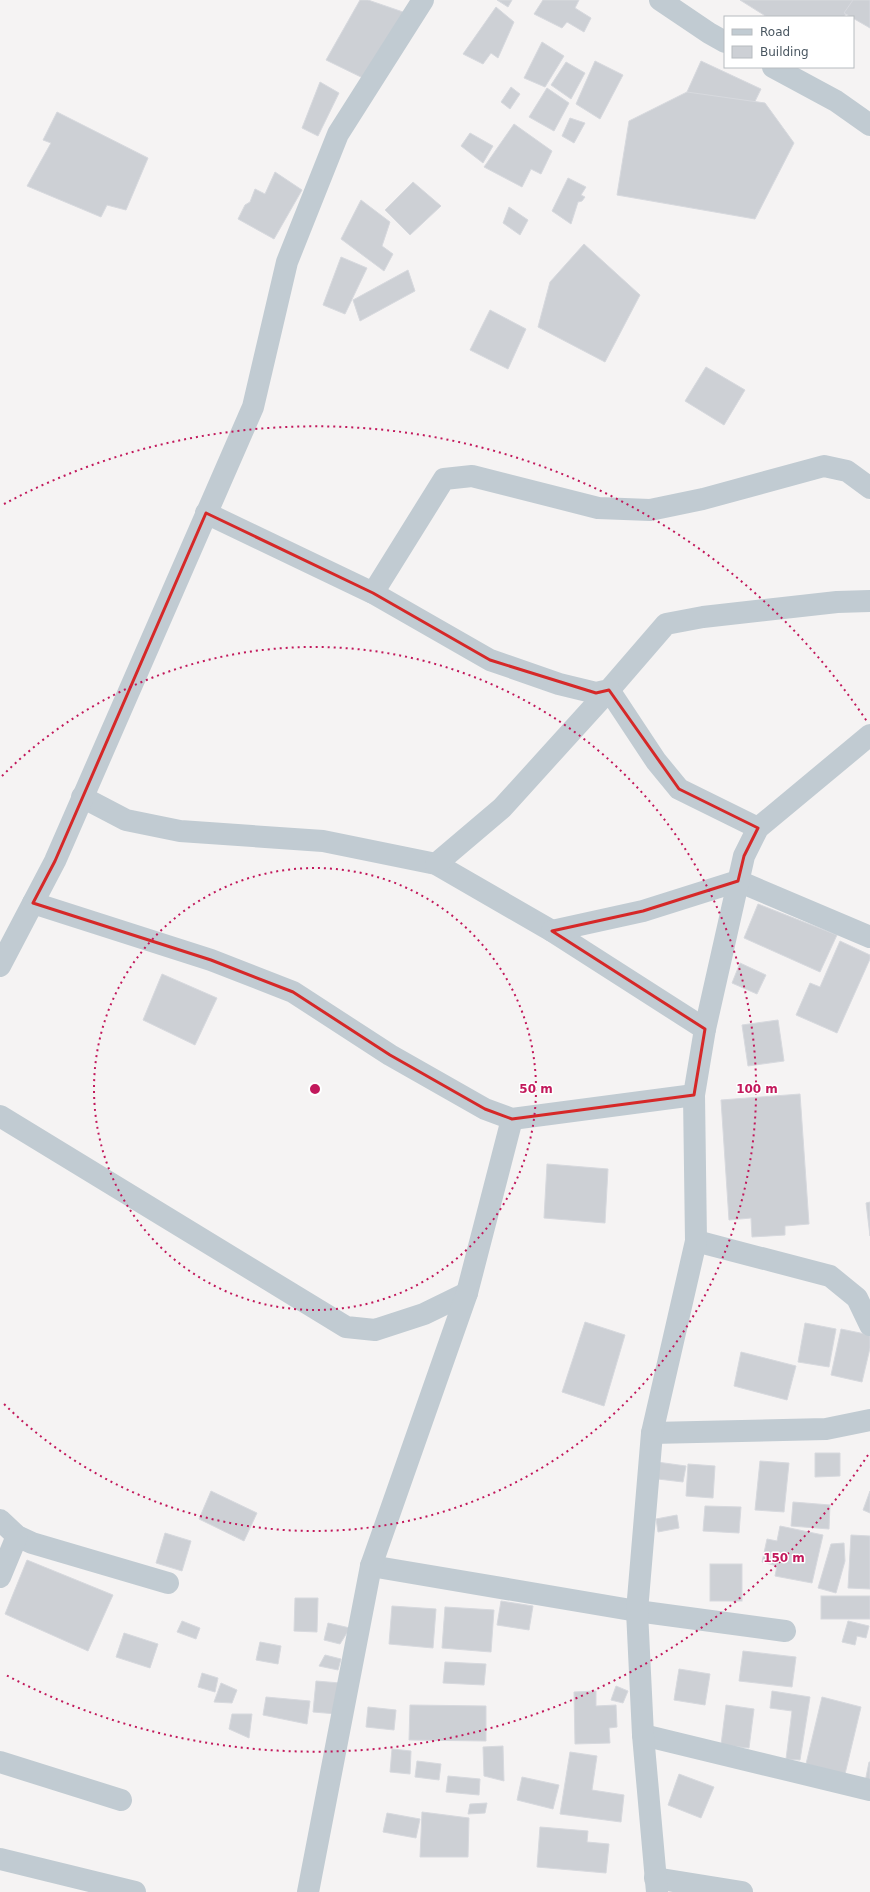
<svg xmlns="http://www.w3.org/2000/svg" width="870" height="1892" font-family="'DejaVu Sans',sans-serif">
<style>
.building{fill:#cdd0d5;stroke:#d7d9de}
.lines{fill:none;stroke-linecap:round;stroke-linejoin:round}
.minor{stroke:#c1cbd2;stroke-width:22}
.tertiary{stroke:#c1cbd2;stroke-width:22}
.marked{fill:none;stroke:#d62828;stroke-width:3;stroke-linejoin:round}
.ring{fill:none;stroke:#c2185b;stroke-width:2;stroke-dasharray:2 4}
.centre{fill:#c2185b;stroke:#fff;stroke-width:2}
.ring-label{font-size:12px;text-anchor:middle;font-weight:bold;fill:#c2185b;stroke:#fff;stroke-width:3;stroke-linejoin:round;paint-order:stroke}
</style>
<rect width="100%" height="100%" fill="#f5f3f3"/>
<!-- building -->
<g class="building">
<polygon points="360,0 368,0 406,13 365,79 326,60"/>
<polygon points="497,0 512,0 508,7"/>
<polygon points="543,0 579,0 575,8 591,18 584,32 567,22 562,28 534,14"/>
<polygon points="740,0 854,0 844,17 767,17"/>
<polygon points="853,0 870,0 870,28 844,13"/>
<polygon points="496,7 514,22 498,58 491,53 483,64 463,54"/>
<polygon points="542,42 564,56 545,87 524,78"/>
<polygon points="595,61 623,75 600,119 576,104"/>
<polygon points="701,61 761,89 746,120 687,92"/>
<polygon points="566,62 585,73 571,99 551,85"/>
<polygon points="320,82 339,93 318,136 302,128"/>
<polygon points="511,87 520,94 510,109 501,102"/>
<polygon points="547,88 569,103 554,131 529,117"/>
<polygon points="687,92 765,103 794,143 755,219 617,195 629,121"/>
<polygon points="57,112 148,158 126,210 107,205 101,217 27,186 51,143 43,140"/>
<polygon points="570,118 585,123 574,143 562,136"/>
<polygon points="514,124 552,151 541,174 531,169 522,187 484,167"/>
<polygon points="470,133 493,146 483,163 461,146"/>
<polygon points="275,172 302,190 274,239 238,219 245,205 250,202 255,189 265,194"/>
<polygon points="568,178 586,187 581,195 585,197 582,201 578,202 571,224 552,211"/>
<polygon points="413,182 441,206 410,235 385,210"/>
<polygon points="361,200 390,222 382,246 393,254 384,271 341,239"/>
<polygon points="509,207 528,220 520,235 503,223"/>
<polygon points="584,244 640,295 605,362 538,327 550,282"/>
<polygon points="341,257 367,268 345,314 323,305"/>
<polygon points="408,270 415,291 360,321 353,300"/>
<polygon points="490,310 526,329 508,369 470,350"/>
<polygon points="706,367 745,390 724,425 685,401"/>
<polygon points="758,904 837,935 820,972 744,938"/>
<polygon points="840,941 870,955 870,959 837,1033 796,1015 810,983 820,987"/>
<polygon points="740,963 766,975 757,994 732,983"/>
<polygon points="162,974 217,998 195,1045 143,1020"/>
<polygon points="778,1020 784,1061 748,1066 742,1025"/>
<polygon points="800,1094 809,1224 785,1226 785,1235 752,1237 751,1218 729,1220 721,1100"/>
<polygon points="547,1164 608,1169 605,1223 544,1218"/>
<polygon points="870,1202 870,1236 866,1203"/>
<polygon points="585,1322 625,1335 604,1406 562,1392"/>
<polygon points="805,1323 836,1329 829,1367 798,1362"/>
<polygon points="841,1329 870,1335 870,1348 862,1382 831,1375"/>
<polygon points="741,1352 796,1366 787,1400 734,1386"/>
<polygon points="815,1453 840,1453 840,1476 815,1477"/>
<polygon points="760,1461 789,1463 784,1512 755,1510"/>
<polygon points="657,1462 686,1466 683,1482 658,1479"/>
<polygon points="688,1464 715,1466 713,1498 686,1496"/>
<polygon points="211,1491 257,1513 244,1541 199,1519"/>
<polygon points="870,1491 870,1513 863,1510"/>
<polygon points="793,1502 830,1505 829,1529 791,1526"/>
<polygon points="705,1506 741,1507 739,1533 703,1531"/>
<polygon points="677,1515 679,1528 658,1532 656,1519"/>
<polygon points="780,1526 823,1535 812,1583 775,1576 777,1566 762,1562 767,1539 777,1541"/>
<polygon points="165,1533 191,1541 182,1571 156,1563"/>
<polygon points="851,1535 870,1536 870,1589 848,1588"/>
<polygon points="844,1543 845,1561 836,1593 818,1588 831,1544"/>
<polygon points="27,1560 113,1595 88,1651 5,1614"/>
<rect x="710" y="1564" width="32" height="37"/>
<rect x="821" y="1596" width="49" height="23"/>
<polygon points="295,1598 318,1598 317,1632 294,1631"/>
<polygon points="501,1601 533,1606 529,1630 497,1625"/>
<polygon points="392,1606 436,1609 433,1648 389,1644"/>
<polygon points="445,1607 494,1610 491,1652 442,1648"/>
<polygon points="182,1621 200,1628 196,1639 177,1632"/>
<polygon points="848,1621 869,1626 866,1638 857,1636 855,1645 842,1642"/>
<polygon points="328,1623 350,1628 340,1644 324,1640"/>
<polygon points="124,1633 158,1644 150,1668 116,1657"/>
<polygon points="260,1642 281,1646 278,1664 256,1660"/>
<polygon points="743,1651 796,1657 792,1687 739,1681"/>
<polygon points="325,1655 341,1659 338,1670 319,1666"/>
<polygon points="445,1662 486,1664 484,1685 443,1683"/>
<polygon points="679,1669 710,1674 705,1705 674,1700"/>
<polygon points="202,1673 218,1678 215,1692 198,1687"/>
<polygon points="316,1681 340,1683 337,1714 313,1712"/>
<polygon points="221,1683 237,1690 232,1703 214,1702"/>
<polygon points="616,1686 628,1691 623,1703 611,1700"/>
<polygon points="596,1691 596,1706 616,1705 617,1727 609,1728 610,1743 575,1744 574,1692"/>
<polygon points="772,1691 810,1697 800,1760 786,1759 792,1711 770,1708"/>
<polygon points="266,1697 310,1701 307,1724 263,1715"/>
<polygon points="822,1697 861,1707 845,1774 806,1764"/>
<polygon points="410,1705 486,1706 486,1741 409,1740"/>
<polygon points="726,1705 754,1709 749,1748 721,1745"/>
<polygon points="368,1707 396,1710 394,1730 366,1727"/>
<polygon points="232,1714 252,1714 249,1738 229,1729"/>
<polygon points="503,1746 504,1781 484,1776 483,1747"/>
<polygon points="392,1749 411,1751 410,1774 390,1772"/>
<polygon points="570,1752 597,1756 592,1790 624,1795 621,1822 560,1814"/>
<polygon points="417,1761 441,1764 439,1780 415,1777"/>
<polygon points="869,1762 870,1762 870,1783 865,1782"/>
<polygon points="679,1774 714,1787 701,1818 668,1805"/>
<polygon points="448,1776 480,1779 479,1795 446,1792"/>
<polygon points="522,1777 559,1785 553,1809 517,1800"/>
<polygon points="487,1803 485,1813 468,1814 470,1804"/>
<polygon points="422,1812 469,1818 468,1857 420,1857"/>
<polygon points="387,1813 420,1819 416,1838 383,1832"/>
<polygon points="540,1827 588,1831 587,1842 609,1844 606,1873 537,1867"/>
</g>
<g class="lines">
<!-- minor -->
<g class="minor">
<polyline points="206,513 373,593 490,660 559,684 596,693 609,690 666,624 703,617 837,602 870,601"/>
<polyline points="373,593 444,479 472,476 598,508 650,510 703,499 824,466 847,471 870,488"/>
<polyline points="82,797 126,820 180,831 323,841 436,864 552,931 705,1029"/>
<polyline points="436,864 502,808 609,690 656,761 679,789 758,828"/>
<polyline points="33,903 211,960 293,992 390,1055 485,1109 512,1119 694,1095"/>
<polyline points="552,931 643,911 738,881 870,937"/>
<polyline points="0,966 55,861 253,407 287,262 338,134 423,0"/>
<polyline points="0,1116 346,1327 375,1330 424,1314 467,1293"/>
<polyline points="696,1241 830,1276 857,1298 870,1325"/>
<polyline points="652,1433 826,1429 870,1420"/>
<polyline points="0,1520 17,1536 32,1543 168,1583"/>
<polyline points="371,1566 637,1611 785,1631"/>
<polyline points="0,1577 17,1536"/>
<polyline points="643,1735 870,1790"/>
<polyline points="0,1762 121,1800"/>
<polyline points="0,1859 135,1892"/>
<polyline points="655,1878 742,1892"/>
<polyline points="308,1892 371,1566 467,1293 512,1119"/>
<polyline points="657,1892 643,1735 637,1611 652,1433 696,1241 694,1095 705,1029 744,856 758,828 870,735"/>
</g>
<!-- tertiary -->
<g class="tertiary">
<polyline points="660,0 709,33 725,42"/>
<polyline points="773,67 836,101 870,125"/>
</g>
</g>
<!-- marked area -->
<path class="marked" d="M206 513 373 593 490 660 596 693 609 690 679 789 758 828 744 856 738 881 643 911 552 931 705 1029 694 1095 512 1119 485 1109 390 1055 293 992 211 960 33 903 55 861Z"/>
<!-- distance rings -->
<g class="ring">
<circle cx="315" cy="1089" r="221"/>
<path d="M2 776A442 442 0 1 1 2 1402"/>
<path d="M868 1455A663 663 0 0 1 4 1674M4 504A663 663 0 0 1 868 723"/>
</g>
<circle cx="315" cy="1089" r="6" class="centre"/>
<g class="ring-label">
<text x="536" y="1093">50 m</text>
<text x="757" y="1093">100 m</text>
<text x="784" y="1562">150 m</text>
</g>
<!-- legend -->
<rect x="724" y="16" width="130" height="52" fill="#ffffff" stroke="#b7bcc0"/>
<rect x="732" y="29" width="20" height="6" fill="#c1cbd2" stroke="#b7bcc0"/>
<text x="760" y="36" font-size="12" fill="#4a5761">Road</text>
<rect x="732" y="46" width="20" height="12" fill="#cdd0d5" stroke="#b7bcc0"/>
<text x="760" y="56" font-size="12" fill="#4a5761">Building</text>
</svg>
